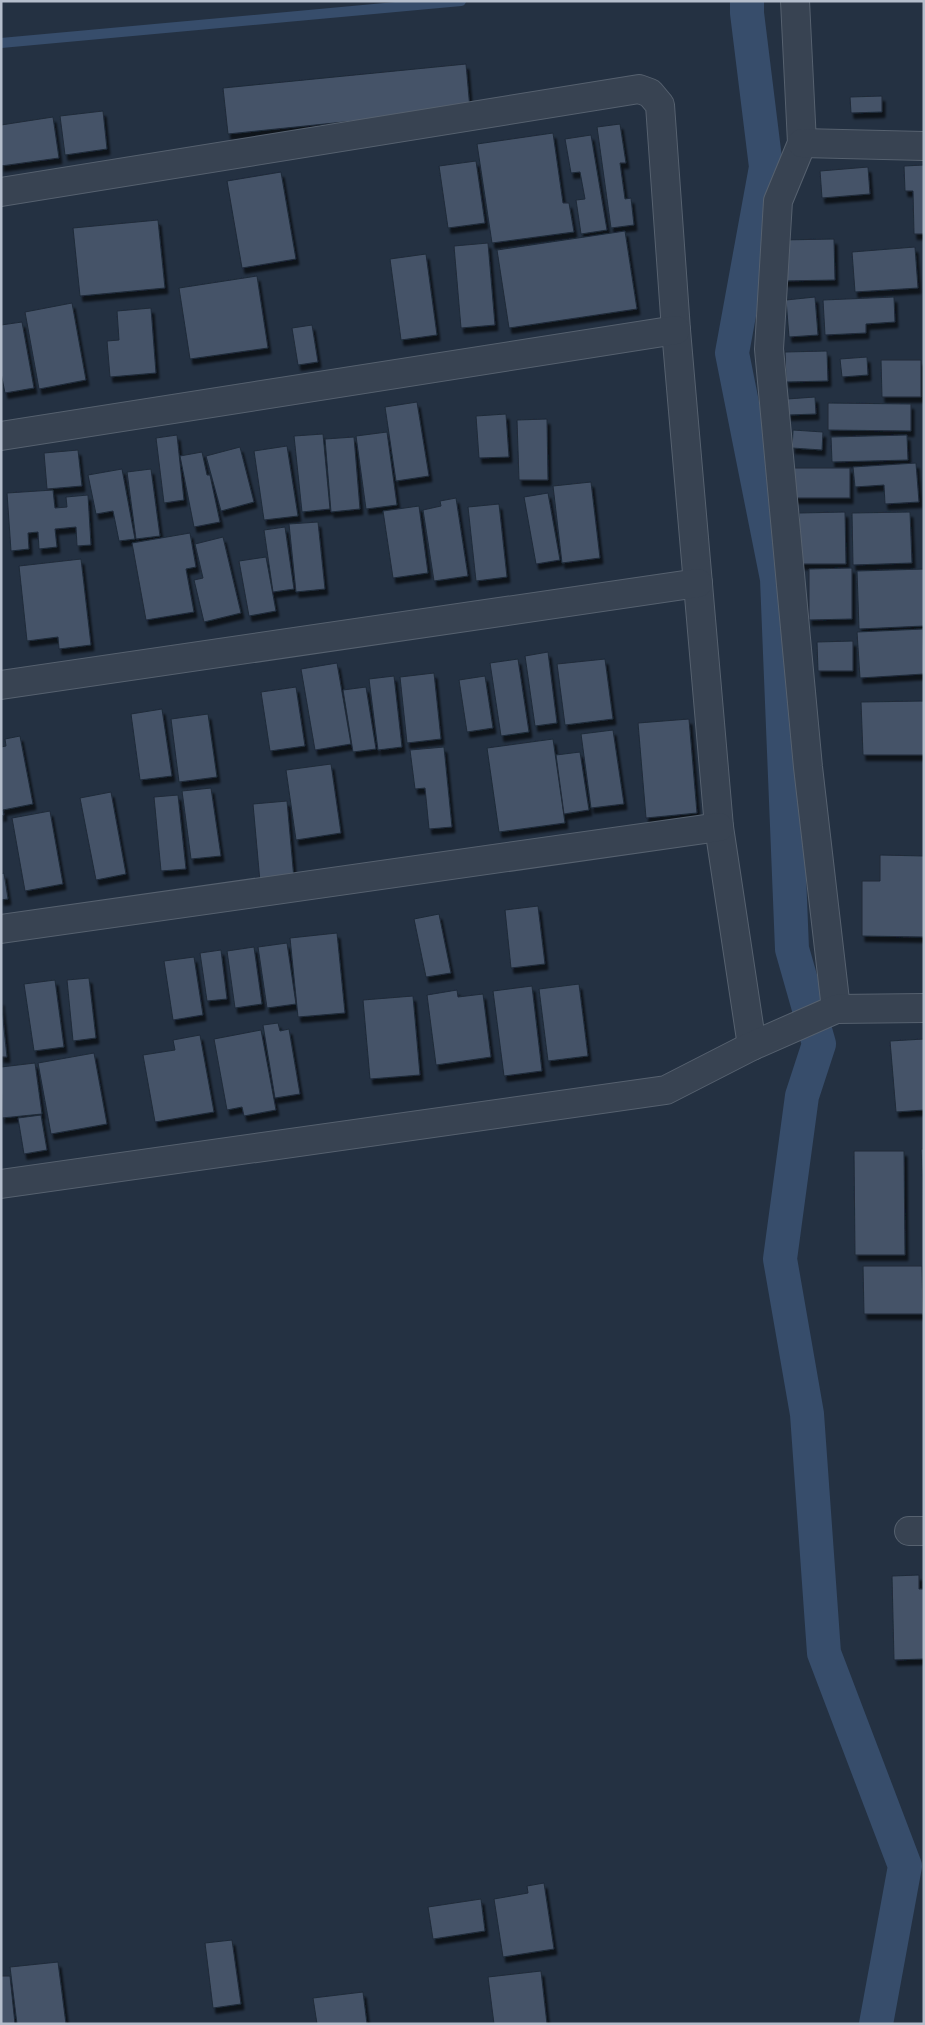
<svg xmlns="http://www.w3.org/2000/svg" width="925" height="2025" font-family="'Archivo Narrow',sans-serif">
<style>
.lines{fill:none;stroke-linecap:round;stroke-linejoin:round}
.stream{stroke:#374d6b;stroke-width:10}
.canal{stroke:#374d6b;stroke-width:34}
.building{fill:#445367;stroke:#1f2a39;filter:url(#shadow)}
.minor-casing{stroke:#56616f;stroke-width:30}
.minor{stroke:#384352;stroke-width:28}
</style>
<defs>
<filter id="shadow"><feDropShadow dx="3" dy="5.5" stdDeviation="1" flood-color="#0009"/></filter>
</defs>
<rect width="100%" height="100%" fill="#243142"/>
<g class="lines">
<!-- stream -->
<polyline class="stream" points="1,43 461,1"/>
<!-- canal -->
<polyline class="canal" points="747,1 747,13 766,167 732,353 777,579 792,949 819,1044 802,1096 780,1259 807,1414 824,1653 905,1866 876,2024"/>
</g>
<!-- building -->
<g class="building">
<polygon points="466,64 470,109 228,134 223,88"/>
<polygon points="882,96 882,112 851,113 850,97"/>
<polygon points="103,111 107,149 65,155 60,116"/>
<polygon points="53,117 59,158 1,166 1,125"/>
<polygon points="620,124 626,163 620,163 625,199 631,198 634,225 611,228 597,127"/>
<polygon points="553,133 563,203 569,203 574,232 492,243 477,144"/>
<polygon points="591,135 607,230 581,234 576,200 585,199 580,172 571,173 565,139"/>
<polygon points="476,161 485,223 448,228 439,166"/>
<polygon points="924,165 924,234 914,234 913,191 905,191 904,166"/>
<polygon points="868,167 870,194 822,198 820,171"/>
<polygon points="281,172 296,259 242,268 227,181"/>
<polygon points="158,220 165,288 80,296 73,228"/>
<polygon points="625,231 637,309 509,328 497,250"/>
<polygon points="834,239 835,280 781,281 780,240"/>
<polygon points="488,243 495,325 461,328 454,246"/>
<polygon points="915,247 918,288 855,292 852,252"/>
<polygon points="426,254 437,335 401,340 390,259"/>
<polygon points="257,276 268,348 190,359 179,288"/>
<polygon points="815,297 818,335 789,337 786,300"/>
<polygon points="894,297 895,322 866,324 866,333 825,335 823,300"/>
<polygon points="72,303 86,380 39,389 25,312"/>
<polygon points="151,308 156,373 110,377 107,341 119,340 117,311"/>
<polygon points="22,322 34,388 5,393 1,373 1,325"/>
<polygon points="312,325 318,362 298,365 292,328"/>
<polygon points="827,351 828,381 786,382 785,352"/>
<polygon points="867,357 868,375 842,377 840,359"/>
<polygon points="881,360 921,360 921,397 882,397"/>
<polygon points="815,397 816,414 788,415 787,399"/>
<polygon points="417,402 429,476 396,481 385,407"/>
<polygon points="828,403 911,404 911,431 828,430"/>
<polygon points="506,414 509,457 479,458 476,416"/>
<polygon points="547,419 548,480 519,480 517,420"/>
<polygon points="793,430 823,432 822,450 792,448"/>
<polygon points="387,432 397,505 366,509 356,436"/>
<polygon points="323,434 330,509 302,512 294,436"/>
<polygon points="177,435 184,500 164,503 156,438"/>
<polygon points="907,435 908,460 832,462 831,437"/>
<polygon points="354,437 360,509 331,512 325,439"/>
<polygon points="287,446 298,516 264,520 254,451"/>
<polygon points="240,447 254,502 221,511 206,456"/>
<polygon points="78,450 82,486 47,489 44,453"/>
<polygon points="202,452 207,475 210,475 220,522 194,527 180,456"/>
<polygon points="916,463 919,502 885,504 884,485 855,487 853,467"/>
<rect x="791" y="468" width="59" height="30"/>
<polygon points="122,469 135,539 119,541 113,511 96,514 88,475"/>
<polygon points="151,469 160,536 136,539 127,472"/>
<polygon points="591,482 600,558 562,563 553,486"/>
<polygon points="53,490 55,508 67,507 66,497 88,495 91,545 77,546 76,527 55,529 57,547 39,549 38,532 28,533 29,549 11,551 7,493"/>
<polygon points="548,493 560,560 536,564 524,497"/>
<polygon points="456,498 468,576 434,581 423,510 441,506 440,501"/>
<polygon points="499,504 507,577 476,581 468,507"/>
<polygon points="419,506 428,573 393,578 383,511"/>
<polygon points="845,512 846,564 800,564 799,513"/>
<polygon points="910,512 912,563 853,565 852,513"/>
<polygon points="318,522 325,589 296,592 289,524"/>
<polygon points="285,527 294,589 273,592 264,530"/>
<polygon points="190,533 196,567 186,569 194,612 146,620 132,543"/>
<polygon points="223,537 241,613 204,622 194,580 203,578 195,544"/>
<polygon points="266,557 276,611 249,616 239,561"/>
<polygon points="81,559 91,645 59,649 58,637 27,641 19,566"/>
<polygon points="852,568 852,619 809,620 809,569"/>
<polygon points="924,569 924,626 859,629 857,571"/>
<polygon points="923,629 924,674 860,678 857,632"/>
<polygon points="853,641 853,671 818,671 817,642"/>
<polygon points="548,652 557,723 535,726 525,656"/>
<polygon points="518,659 529,732 501,736 490,663"/>
<polygon points="605,659 613,719 565,725 557,664"/>
<polygon points="337,663 351,744 315,750 301,669"/>
<polygon points="434,673 441,739 407,743 400,677"/>
<polygon points="394,676 402,747 378,750 369,679"/>
<polygon points="485,676 493,728 467,732 459,680"/>
<polygon points="296,687 305,746 270,751 261,692"/>
<polygon points="366,687 376,749 353,752 343,690"/>
<polygon points="924,701 924,755 863,755 861,702"/>
<polygon points="162,709 172,776 140,780 131,714"/>
<polygon points="208,714 217,777 179,782 171,719"/>
<polygon points="689,719 697,813 646,818 638,723"/>
<polygon points="613,730 624,804 591,808 581,734"/>
<polygon points="20,736 33,804 3,810 4,815 1,816 1,747 6,746 5,739"/>
<polygon points="553,739 565,823 499,832 487,748"/>
<polygon points="444,747 452,827 429,829 425,788 415,789 410,750"/>
<polygon points="580,752 589,810 564,814 556,755"/>
<polygon points="331,764 341,833 296,840 286,770"/>
<polygon points="211,788 221,856 191,859 182,791"/>
<polygon points="111,792 126,874 96,880 80,798"/>
<polygon points="178,795 186,869 161,871 154,797"/>
<polygon points="287,801 294,879 260,882 253,804"/>
<polygon points="50,811 63,884 25,891 12,818"/>
<polygon points="880,855 924,856 924,937 862,936 862,881 880,881"/>
<polygon points="4,873 8,899 1,900 1,874"/>
<polygon points="538,906 545,964 511,968 505,910"/>
<polygon points="439,914 451,973 426,977 414,919"/>
<polygon points="337,933 345,1013 298,1017 290,938"/>
<polygon points="287,943 296,1004 267,1008 258,947"/>
<polygon points="254,947 262,1004 235,1008 227,951"/>
<polygon points="221,950 227,999 207,1001 200,953"/>
<polygon points="194,957 203,1015 173,1020 164,961"/>
<polygon points="89,978 96,1038 73,1041 67,980"/>
<polygon points="55,980 64,1047 34,1051 24,984"/>
<polygon points="579,984 588,1056 548,1061 539,989"/>
<polygon points="532,986 542,1071 504,1076 493,991"/>
<polygon points="457,990 458,997 483,994 491,1057 436,1065 427,995"/>
<polygon points="413,996 420,1075 370,1079 363,1000"/>
<polygon points="1,1000 7,1057 1,1057"/>
<polygon points="278,1023 280,1031 289,1029 300,1094 275,1098 263,1025"/>
<polygon points="261,1030 276,1110 244,1116 242,1107 227,1110 214,1039"/>
<polygon points="200,1035 214,1112 155,1122 143,1055 175,1050 173,1040"/>
<polygon points="924,1039 924,1110 896,1112 890,1041"/>
<polygon points="94,1053 107,1124 51,1134 38,1063"/>
<polygon points="35,1063 42,1114 2,1118 1,1067"/>
<polygon points="41,1115 47,1150 24,1154 18,1118"/>
<polygon points="921,1149 924,1149 924,1205"/>
<polygon points="854,1151 904,1151 905,1255 855,1255"/>
<polygon points="863,1266 922,1266 923,1314 864,1314"/>
<polygon points="919,1575 919,1589 924,1589 924,1659 894,1660 892,1576"/>
<polygon points="544,1883 554,1949 503,1957 494,1899 528,1893 527,1886"/>
<polygon points="481,1899 485,1931 433,1939 428,1907"/>
<polygon points="232,1940 241,2004 213,2008 205,1943"/>
<polygon points="58,1962 66,2024 17,2024 10,1967"/>
<polygon points="541,1971 547,2024 494,2024 488,1977"/>
<polygon points="1,1976 10,1976 15,2024 1,2024"/>
<polygon points="363,1992 367,2024 317,2024 313,1998"/>
</g>
<g class="lines">
<defs>
<g id="minor">
<polyline points="795,1 802,143 778,201 769,349 808,767 836,1009"/>
<polyline points="802,143 924,146"/>
<polyline points="1,192 639,89 650,93 660,105 676,330 719,827 752,1046"/>
<polyline points="1,436 676,330"/>
<polyline points="1,685 698,583"/>
<polyline points="1,929 719,827"/>
<polyline points="1,1184 666,1090 752,1046 836,1009 924,1008"/>
<polyline points="909,1531 924,1531"/>
</g>
</defs>
<!-- minor casing -->
<use href="#minor" class="minor-casing"/>
<!-- minor -->
<use href="#minor" class="minor"/>
</g>
<!-- border -->
<rect width="925" height="2025" fill="none" stroke="#b5becc" stroke-width="5"/>
</svg>
